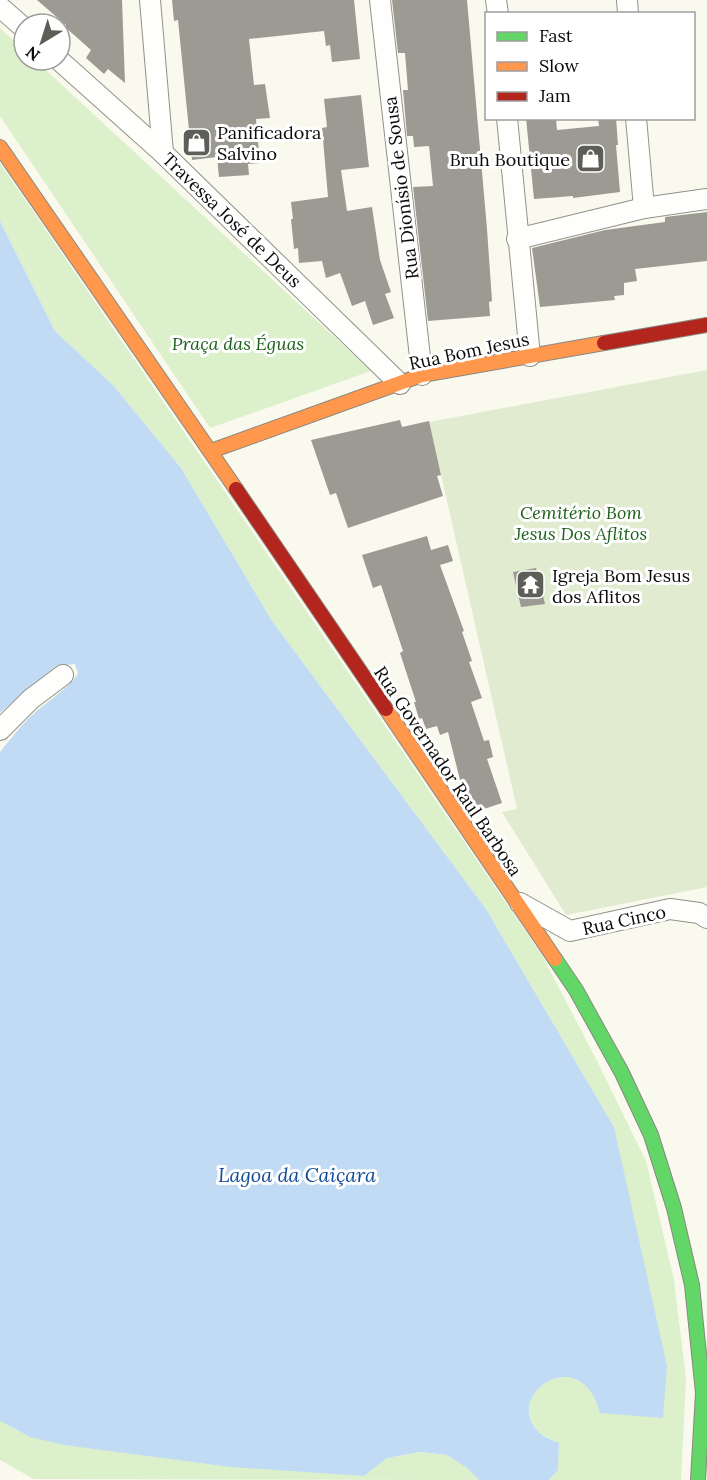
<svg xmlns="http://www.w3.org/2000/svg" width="707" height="1480" font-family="Lora,serif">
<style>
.green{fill:#dcf0cc}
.cemetery{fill:#e1ebd0}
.water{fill:#c2dbf4}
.building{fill:#9c9a93}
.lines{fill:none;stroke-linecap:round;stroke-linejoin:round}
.street-casing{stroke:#92928c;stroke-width:22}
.fast-casing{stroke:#888883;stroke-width:16}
.slow-casing{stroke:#888883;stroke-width:16}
.jam-casing{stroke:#888883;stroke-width:16}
.street{stroke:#fefefc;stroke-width:20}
.fast{stroke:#63d668;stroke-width:14}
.slow{stroke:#ff974d;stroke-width:14}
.jam{stroke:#b3261e;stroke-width:14}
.labels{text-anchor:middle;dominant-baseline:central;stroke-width:6;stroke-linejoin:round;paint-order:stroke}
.poi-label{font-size:18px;fill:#0a0a0a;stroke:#fff;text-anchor:start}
.street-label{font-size:18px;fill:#0a0a0a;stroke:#fff}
.park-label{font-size:18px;font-style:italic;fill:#1d611a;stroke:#fff}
.water-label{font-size:20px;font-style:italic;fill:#124a9c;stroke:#fff}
</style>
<rect width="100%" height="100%" fill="#f9f9ed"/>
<!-- green -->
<g class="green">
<polygon points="0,28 24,50 24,60 35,60 371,371 210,428 0,116"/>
<path d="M0 163 543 957 596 1059 646 1161 674 1280 686 1378 681 1480H549L558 1470 559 1443C553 1440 544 1437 539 1432 502 1396 580 1338 601 1413L614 1127 486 909 272 621 181 468 113 385 55 331 0 221Z"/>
<polygon points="0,1421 30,1437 364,1476 387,1458 420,1452 447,1455 467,1468 479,1480 34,1479 0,1460"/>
</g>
<!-- cemetery -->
<polygon class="cemetery" points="707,370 707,887 566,915 502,812 517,809 429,422"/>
<!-- water -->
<path class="water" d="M0 221 55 331 113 385 181 468 272 621 486 909 614 1127 667 1366 663 1418 600 1413C581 1339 501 1396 539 1432 543 1437 553 1440 559 1443L558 1470 549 1480H479L467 1468 447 1455 420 1452 387 1458 364 1476 231 1467 64 1445 30 1437 0 1421V752C9 741 18 729 28 719 45 702 64 693 78 674L75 664 56 666 0 713Z"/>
<!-- building -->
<g class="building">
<polygon points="37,0 122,0 125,83 108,69 104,74 86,58 91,50 65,27 66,25"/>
<polygon points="172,0 354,0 360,59 332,62 330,45 326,46 324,31 249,39 254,85 265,84 270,118 256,119 260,163 248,164 249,175 219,177 217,157 192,160 178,20 174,21"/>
<polygon points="392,0 467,0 487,229 492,301 489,302 490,316 428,321 413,187 433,186 429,146 414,147 413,136 407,136 403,90 408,90 405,53 398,53"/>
<polygon points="361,95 369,167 341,170 347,211 372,207 380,260 391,292 385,294 394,318 373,325 365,301 352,306 340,273 326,278 322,261 299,263 298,248 294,249 291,219 293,219 291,202 328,197 322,128 327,127 324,99"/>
<polygon points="526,118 556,118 557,130 599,126 598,118 616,118 618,145 616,145 620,192 573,198 573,196 534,199"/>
<polygon points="707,212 707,261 635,269 637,281 624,283 624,295 614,296 615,300 540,307 532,248 605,230 665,222 665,217"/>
<polygon points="400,420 402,427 429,421 441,475 437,476 443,496 348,528 336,493 330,495 311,440"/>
<polygon points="427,536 431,550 448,545 453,561 440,565 464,631 462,632 472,661 469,662 482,698 471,702 484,741 489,740 493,757 487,759 502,803 475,812 463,780 460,780 448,732 440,735 437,726 426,729 422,718 419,719 414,702 416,702 400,653 403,651 381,585 373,588 362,555"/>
<polygon points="536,568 545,604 521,607 513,572"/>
</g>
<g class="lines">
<defs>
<g id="street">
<polyline points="150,0 163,153"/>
<polyline points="380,0 422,375"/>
<polyline points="496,0 498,14"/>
<polyline points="627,0 628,14"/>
<polyline points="0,7 24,28"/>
<polyline points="59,60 163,153 400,384"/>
<polyline points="507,118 530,356"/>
<polyline points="636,118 644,208"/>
<polyline points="517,239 644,208 707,199"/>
<polyline points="0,730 31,699 63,675"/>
<polyline points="520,903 570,931 670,909 699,913 707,918"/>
</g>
<polyline id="fast" points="555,959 576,990 622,1073 651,1135 674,1208 692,1285 703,1393 698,1480"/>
<g id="slow">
<polyline points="0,147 236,489"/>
<polyline points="211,451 422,375 604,343"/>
<polyline points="386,709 555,959"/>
</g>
<g id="jam">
<polyline points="604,343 707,325"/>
<polyline points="236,489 386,709"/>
</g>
</defs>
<!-- street casing -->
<use href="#street" class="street-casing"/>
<!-- fast casing -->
<use href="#fast" class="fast-casing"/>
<!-- slow casing -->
<use href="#slow" class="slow-casing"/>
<!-- jam casing -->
<use href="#jam" class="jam-casing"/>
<!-- street -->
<use href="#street" class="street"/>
<!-- fast -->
<use href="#fast" class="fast"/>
<!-- slow -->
<use href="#slow" class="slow"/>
<!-- jam -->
<use href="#jam" class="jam"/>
</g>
<!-- icons -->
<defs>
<symbol id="shop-square" viewBox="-11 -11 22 22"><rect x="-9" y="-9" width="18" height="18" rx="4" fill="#5e5e59" stroke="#fff"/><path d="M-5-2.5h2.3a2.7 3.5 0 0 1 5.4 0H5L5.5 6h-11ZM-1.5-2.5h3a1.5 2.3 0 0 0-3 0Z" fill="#fff"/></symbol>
<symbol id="temple-square" viewBox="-11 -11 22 22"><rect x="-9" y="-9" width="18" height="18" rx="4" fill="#5e5e59" stroke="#fff"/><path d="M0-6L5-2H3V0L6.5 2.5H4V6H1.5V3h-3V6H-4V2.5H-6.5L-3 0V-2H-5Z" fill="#fff"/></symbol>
</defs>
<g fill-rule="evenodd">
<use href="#shop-square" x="180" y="126" width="33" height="33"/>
<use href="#shop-square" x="574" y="142" width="33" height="33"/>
<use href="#temple-square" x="514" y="568" width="33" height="33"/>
</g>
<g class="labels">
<!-- poi labels -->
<g class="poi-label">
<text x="217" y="132">Panificadora<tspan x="217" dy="21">Salvino</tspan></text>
<text x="570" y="159" text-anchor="end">Bruh Boutique</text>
<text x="552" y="575">Igreja Bom Jesus<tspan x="552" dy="21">dos Aflitos</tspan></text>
</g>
<!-- street labels -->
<g class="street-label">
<text transform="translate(401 188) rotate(-97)">Rua Dionísio de Sousa</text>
<text transform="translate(232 220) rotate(44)">Travessa José de Deus</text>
<text transform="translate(469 351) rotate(-12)">Rua Bom Jesus</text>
<text transform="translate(448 771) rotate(56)">Rua Governador Raul Barbosa</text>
<text transform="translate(624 920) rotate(-12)">Rua Cinco</text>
</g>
<!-- park labels -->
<g class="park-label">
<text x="238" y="343">Praça das Éguas</text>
<text x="581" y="512">Cemitério Bom<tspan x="581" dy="21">Jesus Dos Aflitos</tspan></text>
</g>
<!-- water labels -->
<g class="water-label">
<text x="297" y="1174">Lagoa da Caiçara</text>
</g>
</g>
<!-- legend -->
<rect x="485" y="12" width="210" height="108" fill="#ffffff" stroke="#9d9d9d" stroke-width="1.5"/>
<rect x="497" y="32" width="30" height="9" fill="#63d668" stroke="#9d9d9d" stroke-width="1.5"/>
<text x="539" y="42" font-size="18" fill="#0a0a0a">Fast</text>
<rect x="497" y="62" width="30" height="9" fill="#ff974d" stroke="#9d9d9d" stroke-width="1.5"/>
<text x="539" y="72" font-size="18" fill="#0a0a0a">Slow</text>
<rect x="497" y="92" width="30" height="9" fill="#b3261e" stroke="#9d9d9d" stroke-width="1.5"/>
<text x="539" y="102" font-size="18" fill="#0a0a0a">Jam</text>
<!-- north arrow -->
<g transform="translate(42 42) rotate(218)"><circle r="28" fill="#ffffff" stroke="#9d9d9d" stroke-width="1.5"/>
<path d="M0-4.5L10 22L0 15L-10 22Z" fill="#5e5e59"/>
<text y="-9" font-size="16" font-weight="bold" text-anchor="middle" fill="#0a0a0a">N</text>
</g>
</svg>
